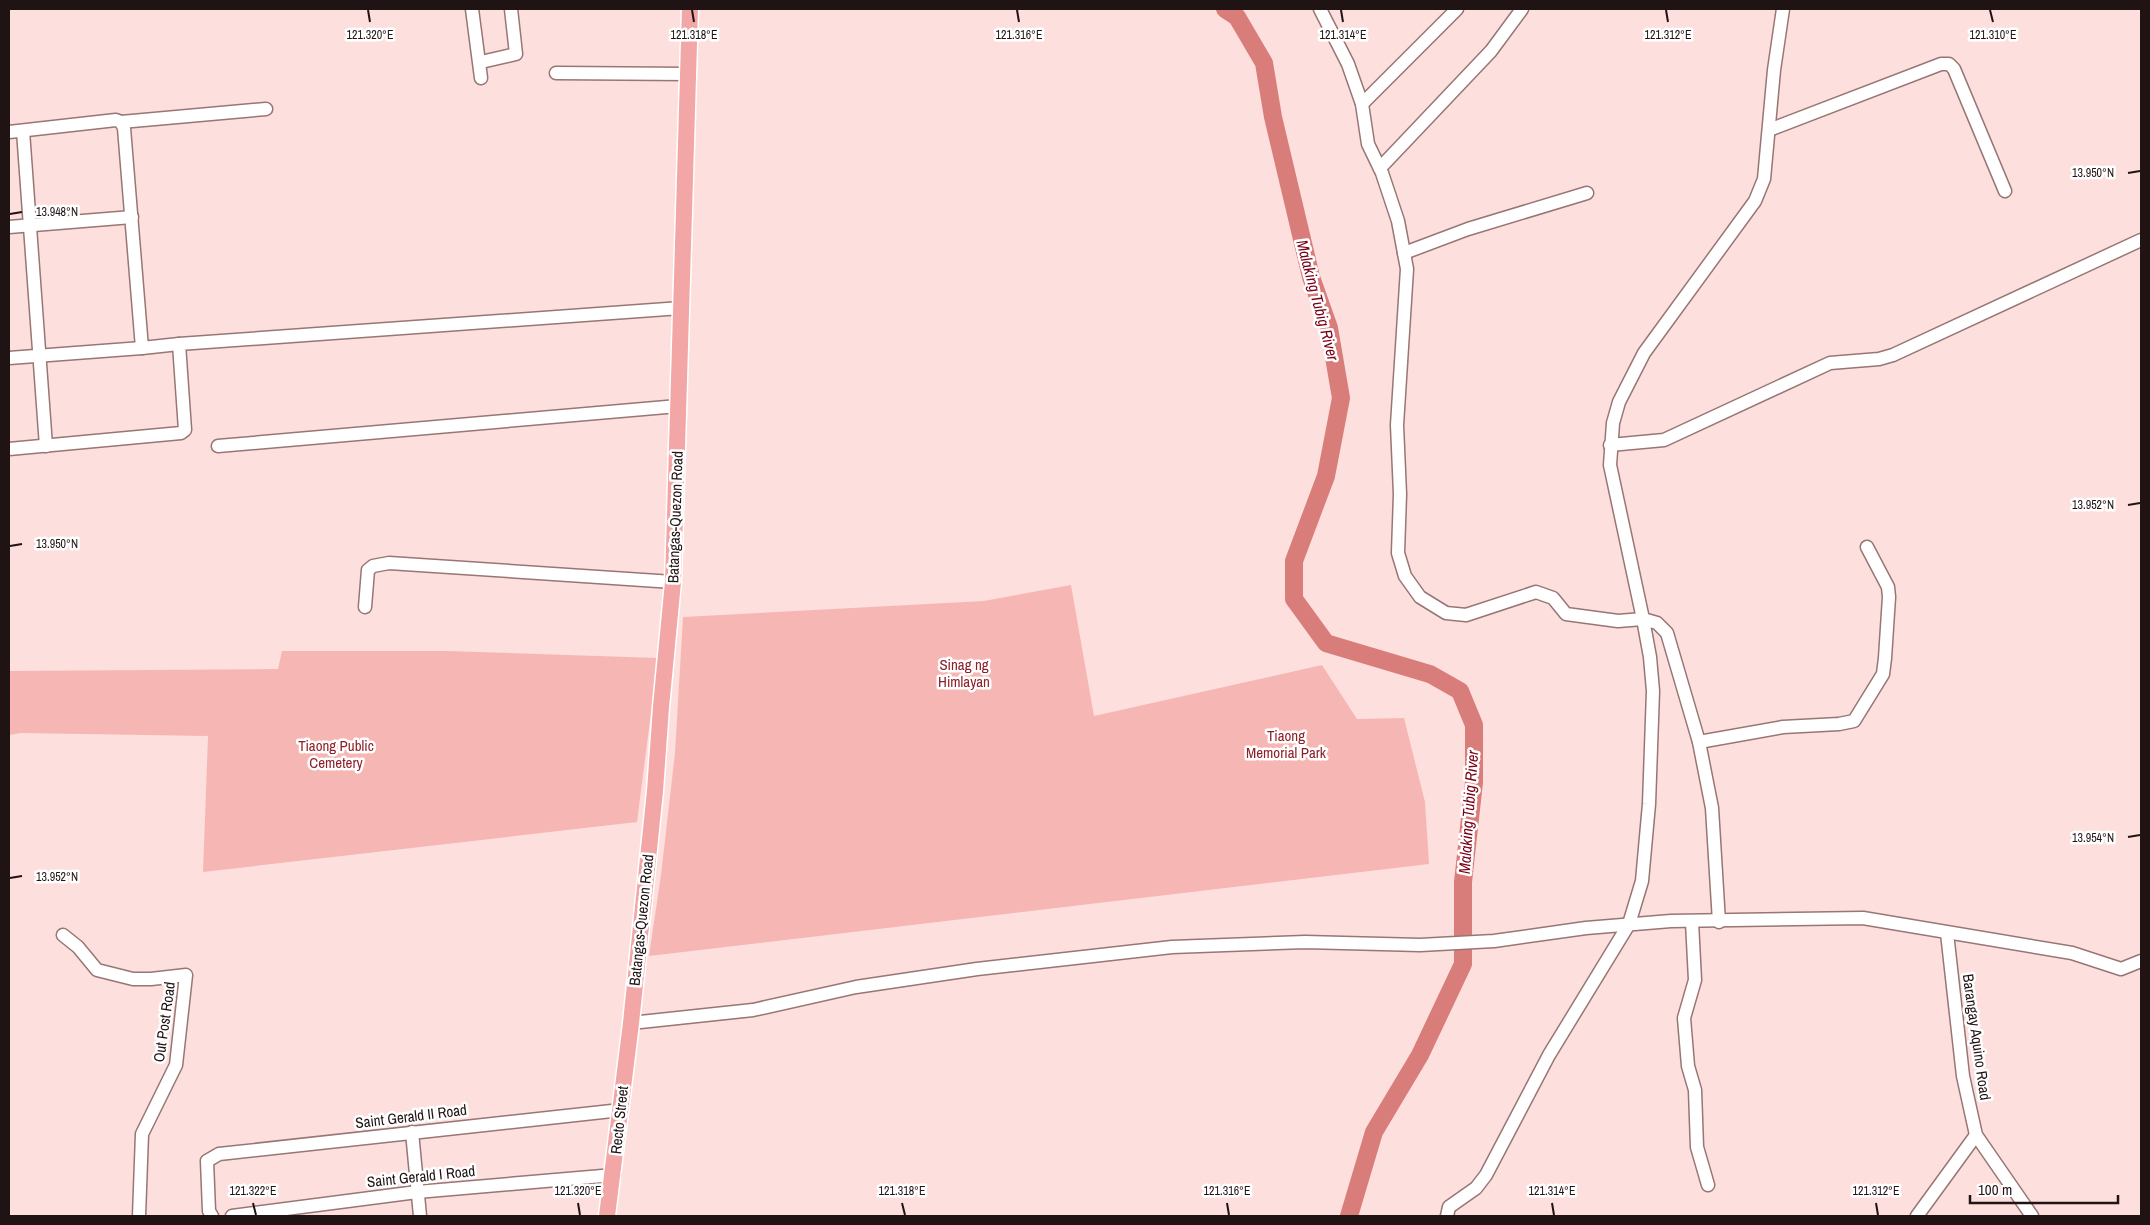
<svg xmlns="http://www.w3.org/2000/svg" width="2150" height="1225" font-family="'Archivo Narrow',sans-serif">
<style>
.green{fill:#f6b7b4}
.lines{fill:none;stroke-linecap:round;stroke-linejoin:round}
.river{stroke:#d97d7a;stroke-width:18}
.minor-casing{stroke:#977674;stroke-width:15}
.major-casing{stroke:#fff;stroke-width:19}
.minor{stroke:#fff;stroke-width:12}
.major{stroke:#f2a6a6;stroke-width:16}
.ticks{fill:none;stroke:#201313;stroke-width:2}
.labels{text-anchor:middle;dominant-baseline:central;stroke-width:5;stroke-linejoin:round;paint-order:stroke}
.street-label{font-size:15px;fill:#201313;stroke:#fff}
.park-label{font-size:15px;fill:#8d1f28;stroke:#fff}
.water-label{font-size:16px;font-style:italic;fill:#790117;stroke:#fff}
.ticks-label{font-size:12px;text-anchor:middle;fill:#201313;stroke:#fff;stroke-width:5;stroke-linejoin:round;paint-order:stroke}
</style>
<rect width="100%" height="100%" fill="#fddfdd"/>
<!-- green -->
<g class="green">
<polygon points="1071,585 1094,716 1322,665 1357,719 1404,718 1425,802 1429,864 649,956 661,875 675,753 683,617 984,601"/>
<polygon points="282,651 447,651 658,658 637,822 203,872 208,736 21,733 9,735 9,671 278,669"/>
</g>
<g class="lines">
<!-- river -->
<polyline class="river" points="1225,9 1237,17 1264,63 1273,117 1311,277 1329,328 1341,398 1326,476 1294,561 1294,599 1326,643 1430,674 1460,691 1474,725 1474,782 1463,882 1463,964 1420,1055 1374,1132 1349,1216"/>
<defs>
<g id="minor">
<polyline points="472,9 481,78"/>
<polyline points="1320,9 1348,64 1362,104 1368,144 1382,173 1398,221 1407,269 1397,425 1400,494 1398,553 1405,576 1420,597 1446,613 1466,615 1536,592 1553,598 1566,614 1618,621 1643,619 1657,623 1667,633 1699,742 1712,808 1719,922"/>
<polyline points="481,62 516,54 511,9"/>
<polyline points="556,73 689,74"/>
<polyline points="1362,104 1457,9"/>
<polyline points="121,122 266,109"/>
<polyline points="1769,130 1941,64 1949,64 1954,69 2005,191"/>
<polyline points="23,131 46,446"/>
<polyline points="9,132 116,120 121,122 124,128 142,348 179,344"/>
<polyline points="1380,168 1491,51 1522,9"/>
<polyline points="9,227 132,217"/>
<polyline points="1404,253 1468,229 1587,193"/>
<polyline points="9,358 142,348"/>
<polyline points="1610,445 1664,440 1830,363 1879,359 1893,355 2141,240"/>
<polyline points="218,446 678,406"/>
<polyline points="9,449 181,433 185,430 179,344 681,308"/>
<polyline points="365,607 368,570 373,566 389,563 673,582"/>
<polyline points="1699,742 1783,727 1839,724 1854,721 1883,674 1885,658 1889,597 1888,587 1867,547"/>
<polyline points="1692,922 1695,980 1684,1018 1688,1066 1695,1090 1697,1147 1708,1185"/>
<polyline points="1947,933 1963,1076 1976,1135 2032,1216"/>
<polyline points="63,935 78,947 97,970 133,979 151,979 186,975 176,1065 142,1134 139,1216"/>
<polyline points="631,1023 753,1010 856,987 977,969 1172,947 1305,942 1420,945 1494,941 1586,928 1671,921 1863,918 2072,953 2121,969 2141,961"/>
<polyline points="412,1132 420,1216"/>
<polyline points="212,1216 209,1211 207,1161 219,1154 621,1110"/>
<polyline points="232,1216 417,1192 614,1175"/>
<polyline points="1447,1216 1449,1207 1476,1188 1486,1175 1549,1055 1629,924 1642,881 1649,804 1653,691 1650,657 1643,619 1610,465 1613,423 1619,402 1644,353 1755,201 1764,179 1774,70 1783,9"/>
<polyline points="1917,1216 1976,1135"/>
</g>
<polyline id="major" points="607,1216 631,1023 655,791 661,707 673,582 690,9"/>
</defs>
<!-- minor casing -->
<use href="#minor" class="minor-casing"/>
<!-- major casing -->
<use href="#major" class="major-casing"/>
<!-- minor -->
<use href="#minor" class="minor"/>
<!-- major -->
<use href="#major" class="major"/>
</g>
<!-- ticks -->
<path class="ticks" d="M368 10 370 22M692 10 694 22M1017 10 1019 22M1341 10 1343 22M1666 10 1668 22M1990 10 1993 22M2128 173 2140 171M10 214 22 212M2128 505 2140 503M10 546 22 544M2128 837 2140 835M10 878 22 876M253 1203 256 1215M578 1203 580 1215M902 1203 905 1215M1227 1203 1229 1215M1552 1203 1554 1215M1876 1203 1878 1215"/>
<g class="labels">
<!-- street labels -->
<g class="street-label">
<text transform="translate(675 517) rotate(-88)">Batangas-Quezon Road</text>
<text transform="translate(641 920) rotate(-84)">Batangas-Quezon Road</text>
<text transform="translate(164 1022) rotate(-82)">Out Post Road</text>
<text transform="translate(1977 1037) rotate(82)">Barangay Aquino Road</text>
<text transform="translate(411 1116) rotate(-7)">Saint Gerald II Road</text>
<text transform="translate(619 1120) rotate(-84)">Recto Street</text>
<text transform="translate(421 1176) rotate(-6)">Saint Gerald I Road</text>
</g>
<!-- park labels -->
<g class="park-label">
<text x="964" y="664">Sinag ng<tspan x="964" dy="17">Himlayan</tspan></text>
<text x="1286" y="735">Tiaong<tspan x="1286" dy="17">Memorial Park</tspan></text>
<text x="336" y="745">Tiaong Public<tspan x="336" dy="17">Cemetery</tspan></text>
</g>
<!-- water labels -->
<g class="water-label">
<text transform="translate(1318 300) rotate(75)">Malaking Tubig River</text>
<text transform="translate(1468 812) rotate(-86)">Malaking Tubig River</text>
</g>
</g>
<g class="ticks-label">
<text x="370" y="39">121.320°E</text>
<text x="694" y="39">121.318°E</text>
<text x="1019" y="39">121.316°E</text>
<text x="1343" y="39">121.314°E</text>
<text x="1668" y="39">121.312°E</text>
<text x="1993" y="39">121.310°E</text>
<text x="2093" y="177">13.950°N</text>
<text x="57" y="216">13.948°N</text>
<text x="2093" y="509">13.952°N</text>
<text x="57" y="548">13.950°N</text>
<text x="2093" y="842">13.954°N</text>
<text x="57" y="881">13.952°N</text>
<text x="253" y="1195">121.322°E</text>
<text x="578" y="1195">121.320°E</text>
<text x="902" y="1195">121.318°E</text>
<text x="1227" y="1195">121.316°E</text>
<text x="1552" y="1195">121.314°E</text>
<text x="1876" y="1195">121.312°E</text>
</g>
<!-- border -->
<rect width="2150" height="1225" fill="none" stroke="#201313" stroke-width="20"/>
<!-- scale -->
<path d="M1970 1195v8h148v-8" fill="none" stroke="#201313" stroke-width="2.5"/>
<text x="1978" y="1195" font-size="15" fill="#201313" stroke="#ffffff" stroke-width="4" paint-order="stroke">100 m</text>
</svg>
